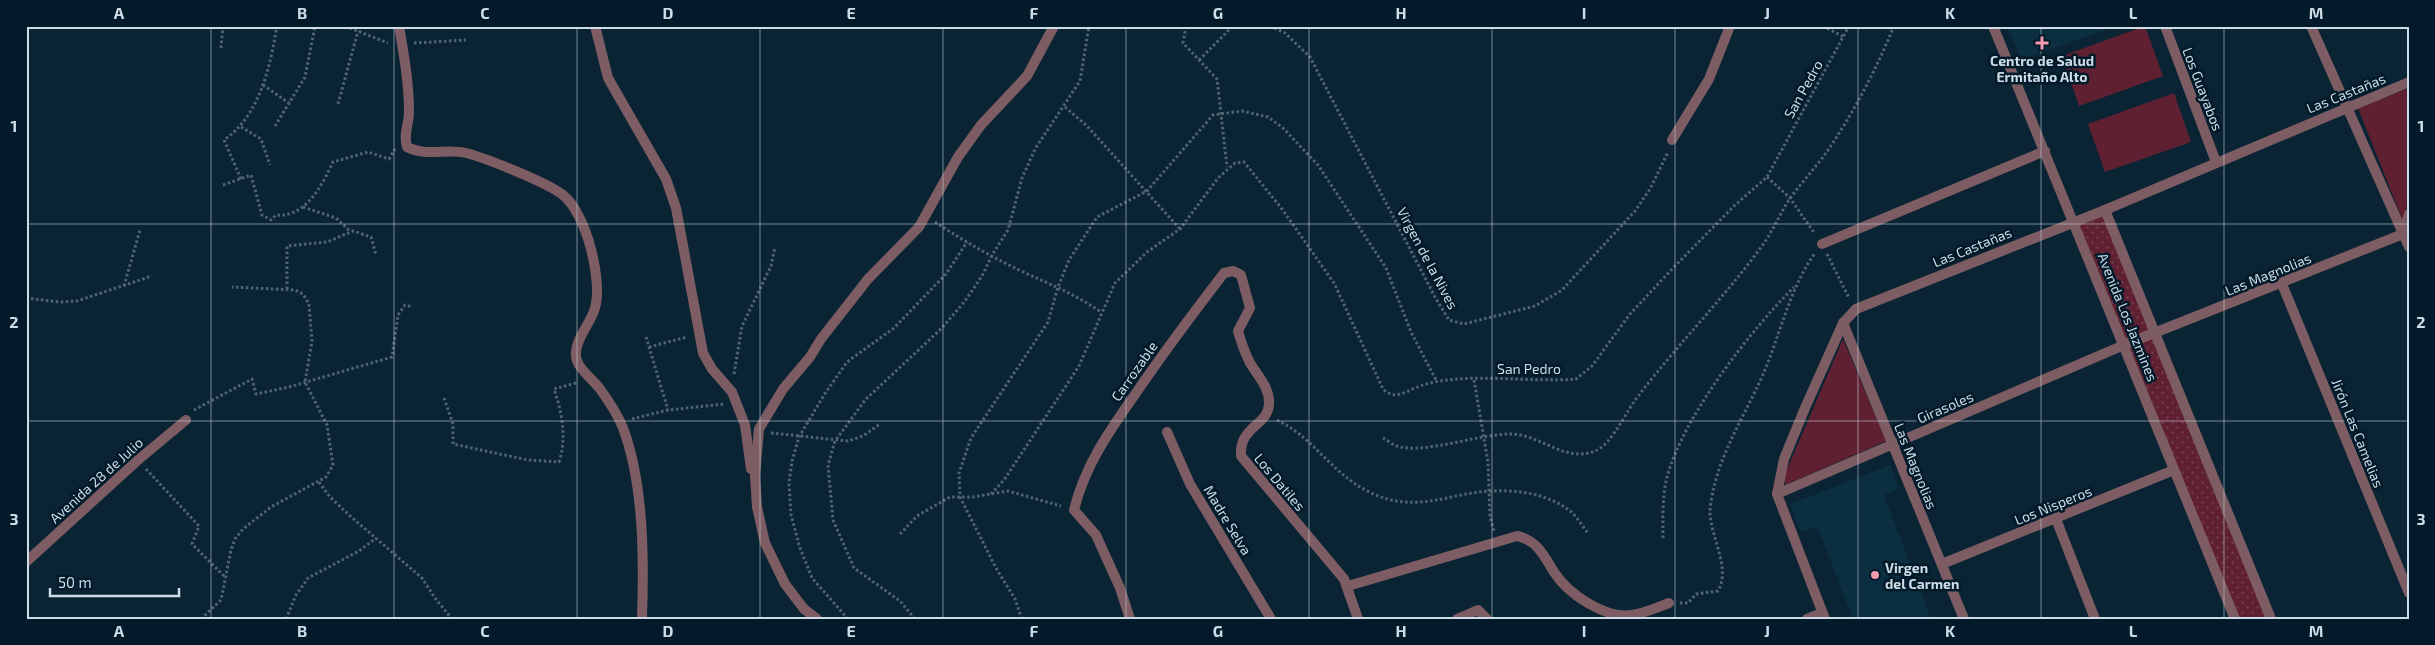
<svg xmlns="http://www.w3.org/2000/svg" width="2435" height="645" font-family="'Exo 2',sans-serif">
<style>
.built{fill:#0b2e40}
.grass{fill:url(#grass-dots)}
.park{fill:#5f2132}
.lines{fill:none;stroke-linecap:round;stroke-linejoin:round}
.path{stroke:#4f6572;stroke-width:3;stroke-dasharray:2.5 2.5;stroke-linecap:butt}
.minor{stroke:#7d5d63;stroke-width:10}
.grid{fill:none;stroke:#cddce6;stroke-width:1;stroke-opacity:0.55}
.poi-dot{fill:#f29aad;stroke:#021a29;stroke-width:2}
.labels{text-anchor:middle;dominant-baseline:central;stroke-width:5;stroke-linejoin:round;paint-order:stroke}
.poi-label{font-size:14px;font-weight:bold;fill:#cddce6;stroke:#021a29}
.street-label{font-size:14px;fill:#cddce6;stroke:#021a29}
.neatline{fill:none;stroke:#cddce6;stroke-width:2}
.grid-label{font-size:16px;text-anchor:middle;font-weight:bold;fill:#cddce6}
</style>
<defs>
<pattern id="grass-dots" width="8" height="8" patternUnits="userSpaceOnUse" patternTransform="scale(1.25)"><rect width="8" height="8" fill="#5f2132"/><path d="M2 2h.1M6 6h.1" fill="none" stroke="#754150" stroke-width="1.8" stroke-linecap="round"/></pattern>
</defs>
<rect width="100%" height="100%" fill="#0a2433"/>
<!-- built -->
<g class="built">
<polygon points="2007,26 2116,26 2021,60"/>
<polygon points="1890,465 1899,489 1884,495 1931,619 1853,619 1817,526 1801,532 1790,504"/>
</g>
<!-- grass -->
<polygon class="grass" points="2105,210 2271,619 2235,619 2074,222"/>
<!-- park -->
<g class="park">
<polygon points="2145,26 2163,76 2079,106 2062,56"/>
<polygon points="2409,88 2409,198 2403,221 2358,108"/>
<polygon points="2174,93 2191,142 2105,172 2088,124"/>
<polygon points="1843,339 1886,441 1785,485 1785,474"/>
</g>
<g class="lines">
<!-- path -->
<g class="path">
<polyline points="345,26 388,43"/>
<polyline points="1186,26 1183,43 1217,79 1227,167"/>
<polyline points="1270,26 1285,33 1310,57 1436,299 1449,320 1464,324 1535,306 1562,290 1635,211 1650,189 1668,152"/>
<polyline points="1823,26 1844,37"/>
<polyline points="414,43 466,40"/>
<polyline points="221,48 223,26"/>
<polyline points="1199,60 1233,26"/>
<polyline points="263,85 289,103"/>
<polyline points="338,104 358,31"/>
<polyline points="1065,107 1087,126 1180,229"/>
<polyline points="275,126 305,77 315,26"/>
<polyline points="241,127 261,139 270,165"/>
<polyline points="1767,177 1790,198 1815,234"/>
<path d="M241 179 224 140C260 115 270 67 277 26"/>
<path d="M223 185 251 175 262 215 271 220 276 215C306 218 322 185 333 162L368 152 389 159 395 149"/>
<polyline points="303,207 336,218 350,231"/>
<path d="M935 222C962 240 990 256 1019 270 1049 284 1073 293 1101 312"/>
<polyline points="1827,254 1849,298"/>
<polyline points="124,286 140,230"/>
<polyline points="287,289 287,246 327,242 353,231 371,237 376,255"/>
<polyline points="26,298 59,302 77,301 152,276"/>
<polyline points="646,337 668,410"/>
<polyline points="649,347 687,337"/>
<polyline points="734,374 742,326 771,266 775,247"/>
<polyline points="1474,380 1488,462 1490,517 1494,531"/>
<path d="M444 398 453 424V444L528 460 559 462C567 438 562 412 554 389L576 383"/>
<polyline points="194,410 252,379 256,394 289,387 392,357 398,315 405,305 413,307"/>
<polyline points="632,419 668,410 725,404"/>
<path d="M1277 420C1321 441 1336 486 1391 500 1418 506 1441 499 1466 494 1500 488 1540 489 1569 510 1576 515 1582 526 1588 533"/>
<polyline points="771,433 848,441 863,436 880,424"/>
<path d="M1383 438C1388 441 1394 446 1400 447 1429 453 1478 434 1512 434 1541 435 1565 463 1595 451 1612 445 1627 409 1639 395 1678 344 1724 298 1762 246 1773 231 1780 213 1791 197 1802 182 1815 168 1826 153 1853 114 1876 70 1894 26"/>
<polyline points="146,469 199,526 192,544 223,575 227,576"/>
<polyline points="319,482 330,497 349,515 422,578 435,598 452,619"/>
<path d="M991 494 1004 480 1079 366 1115 283 1147 252 1180 229 1218 178 1235 163 1244 162 1282 209 1334 283 1383 389C1395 401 1406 391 1420 386 1462 371 1529 383 1576 379L1592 366 1630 314 1674 267 1734 206 1767 177 1849 26"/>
<polyline points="900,534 917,516 950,497 973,497 1008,491 1061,506"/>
<path d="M1663 538C1663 518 1662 497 1667 477 1683 417 1750 331 1794 287"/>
<path d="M1680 603H1688L1696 594 1718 591C1731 568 1711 538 1710 513 1710 505 1712 495 1714 487 1723 449 1745 414 1761 379 1780 337 1788 291 1815 253"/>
<polyline points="201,619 221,600 231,550 235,539 243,529 271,507 326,477 333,465 327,425 305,382 312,341 309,304 303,294 295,290 232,287"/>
<polyline points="286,619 296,595 308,578 359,551 376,538"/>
<polyline points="848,619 812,578 800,548 791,515 789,483 792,461 799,437 824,395 847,362 894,328 946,274 967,242"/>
<polyline points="915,619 900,601 854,568 833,520 828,465 835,441 866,399 942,328 965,301 982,276 992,255 1008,230 1022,178 1035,149 1080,81 1089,26"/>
<polyline points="1022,619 1015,599 996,568 960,497 959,473 971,438 1048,322 1058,287 1069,260 1097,217 1147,191 1213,115 1242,111 1268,117 1283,128 1318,165 1386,268 1411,332 1436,380"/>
</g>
<!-- minor -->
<g class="minor">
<path d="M399 26C404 55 409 83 409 112 409 125 403 133 407 147 426 157 446 148 466 153 486 158 548 183 563 195 586 213 603 280 595 308 591 323 577 336 576 352 574 367 593 379 600 389 608 400 618 415 623 428 644 484 644 560 642 619"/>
<polyline points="595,26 608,78 666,179 676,208 703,353 712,369 732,392 745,425 751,469"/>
<polyline points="1993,26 2235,619"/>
<polyline points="2165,26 2216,162"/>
<polyline points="2311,26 2409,247"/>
<polyline points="1672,140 1709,79 1730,26"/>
<polyline points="2105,210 2271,619"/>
<polyline points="1822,244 2045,151"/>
<polyline points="2282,284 2409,593"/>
<polyline points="1843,323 1964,619"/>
<polyline points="1167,432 1190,484 1271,619"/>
<polyline points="1777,494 2124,345 2403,234 2409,214"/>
<polyline points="2056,519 2095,619"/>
<polyline points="26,562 138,460 186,420"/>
<polyline points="1942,564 2174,470"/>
<path d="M1348 586 1517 536C1537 540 1544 556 1554 572 1568 594 1605 619 1632 615 1645 613 1658 607 1669 603"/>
<polyline points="817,619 804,609 785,584 765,543 757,507 755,476 759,429 783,389 810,357 821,339 868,279 919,227 958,157 981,125 1027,76 1054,26"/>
<path d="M1130 619 1120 588 1096 535 1074 510C1085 465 1110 430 1136 393 1164 352 1194 312 1224 273L1233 271 1241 275 1250 308 1238 331C1241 342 1245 353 1250 363 1258 376 1270 388 1269 404 1268 426 1239 426 1241 456L1344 579 1358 619"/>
<polyline points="1457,619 1478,610 1487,619"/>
<polyline points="1807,619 1822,613"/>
<polyline points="1825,619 1777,494 1784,459 1805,408 1843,323 1856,309 2105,210 2409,82"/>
</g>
</g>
<!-- grid -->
<path class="grid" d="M211 26V619M394 26V619M577 26V619M760 26V619M943 26V619M1126 26V619M1309 26V619M1492 26V619M1675 26V619M1858 26V619M2041 26V619M2224 26V619M26 224H2409M26 421H2409"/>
<!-- markers -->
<g class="poi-dot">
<path d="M2039.5 35.5h5v5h5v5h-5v5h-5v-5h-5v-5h5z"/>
<circle cx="1875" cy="575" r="5"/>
</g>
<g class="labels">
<!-- poi labels -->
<g class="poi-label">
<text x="2042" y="60">Centro de Salud<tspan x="2042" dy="16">Ermitaño Alto</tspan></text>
<text x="1885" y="567" text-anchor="start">Virgen<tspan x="1885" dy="16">del Carmen</tspan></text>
</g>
<!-- street labels -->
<g class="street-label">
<text transform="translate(1803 89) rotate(-61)">San Pedro</text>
<text transform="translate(2203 89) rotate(69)">Los Guayabos</text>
<text transform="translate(2346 93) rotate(-22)">Las Castañas</text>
<text transform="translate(1972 247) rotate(-22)">Las Castañas</text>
<text transform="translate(1428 258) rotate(62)">Virgen de la Nives</text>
<text transform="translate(2268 274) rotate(-22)">Las Magnolias</text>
<text transform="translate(2128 317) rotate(68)">Avenida Los Jazmines</text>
<text x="1529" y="368">San Pedro</text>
<text transform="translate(1134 371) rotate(-55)">Carrozable</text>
<text transform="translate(1945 407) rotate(-23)">Girasoles</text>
<text transform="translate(2358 433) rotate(68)">Jirón Las Camelias</text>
<text transform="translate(1916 466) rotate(68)">Las Magnolias</text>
<text transform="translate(96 480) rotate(-42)">Avenida 28 de Julio</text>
<text transform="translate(1280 482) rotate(50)">Los Datiles</text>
<text transform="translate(2053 505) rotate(-22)">Los Nisperos</text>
<text transform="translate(1228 520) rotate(59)">Madre Selva</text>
</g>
</g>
<!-- border -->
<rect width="2435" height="645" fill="none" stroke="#021a29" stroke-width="55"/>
<!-- scale -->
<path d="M50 588v8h129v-8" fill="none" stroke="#cddce6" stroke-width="2.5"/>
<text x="58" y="588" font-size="15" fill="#cddce6" stroke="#021a29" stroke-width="4" paint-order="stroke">50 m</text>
<rect x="28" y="28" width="2380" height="590" class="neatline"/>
<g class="grid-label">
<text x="119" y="19">A</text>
<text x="302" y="19">B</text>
<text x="485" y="19">C</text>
<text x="668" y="19">D</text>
<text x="851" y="19">E</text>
<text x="1034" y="19">F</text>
<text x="1218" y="19">G</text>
<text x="1401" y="19">H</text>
<text x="1584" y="19">I</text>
<text x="1767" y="19">J</text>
<text x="1950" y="19">K</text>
<text x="2133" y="19">L</text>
<text x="2316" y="19">M</text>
<text x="14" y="132">1</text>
<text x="2421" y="132">1</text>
<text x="14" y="328">2</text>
<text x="2421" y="328">2</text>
<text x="14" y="525">3</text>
<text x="2421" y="525">3</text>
<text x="119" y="637">A</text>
<text x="302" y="637">B</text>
<text x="485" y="637">C</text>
<text x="668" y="637">D</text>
<text x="851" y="637">E</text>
<text x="1034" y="637">F</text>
<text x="1218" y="637">G</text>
<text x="1401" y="637">H</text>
<text x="1584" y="637">I</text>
<text x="1767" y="637">J</text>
<text x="1950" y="637">K</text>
<text x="2133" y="637">L</text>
<text x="2316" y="637">M</text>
</g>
</svg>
